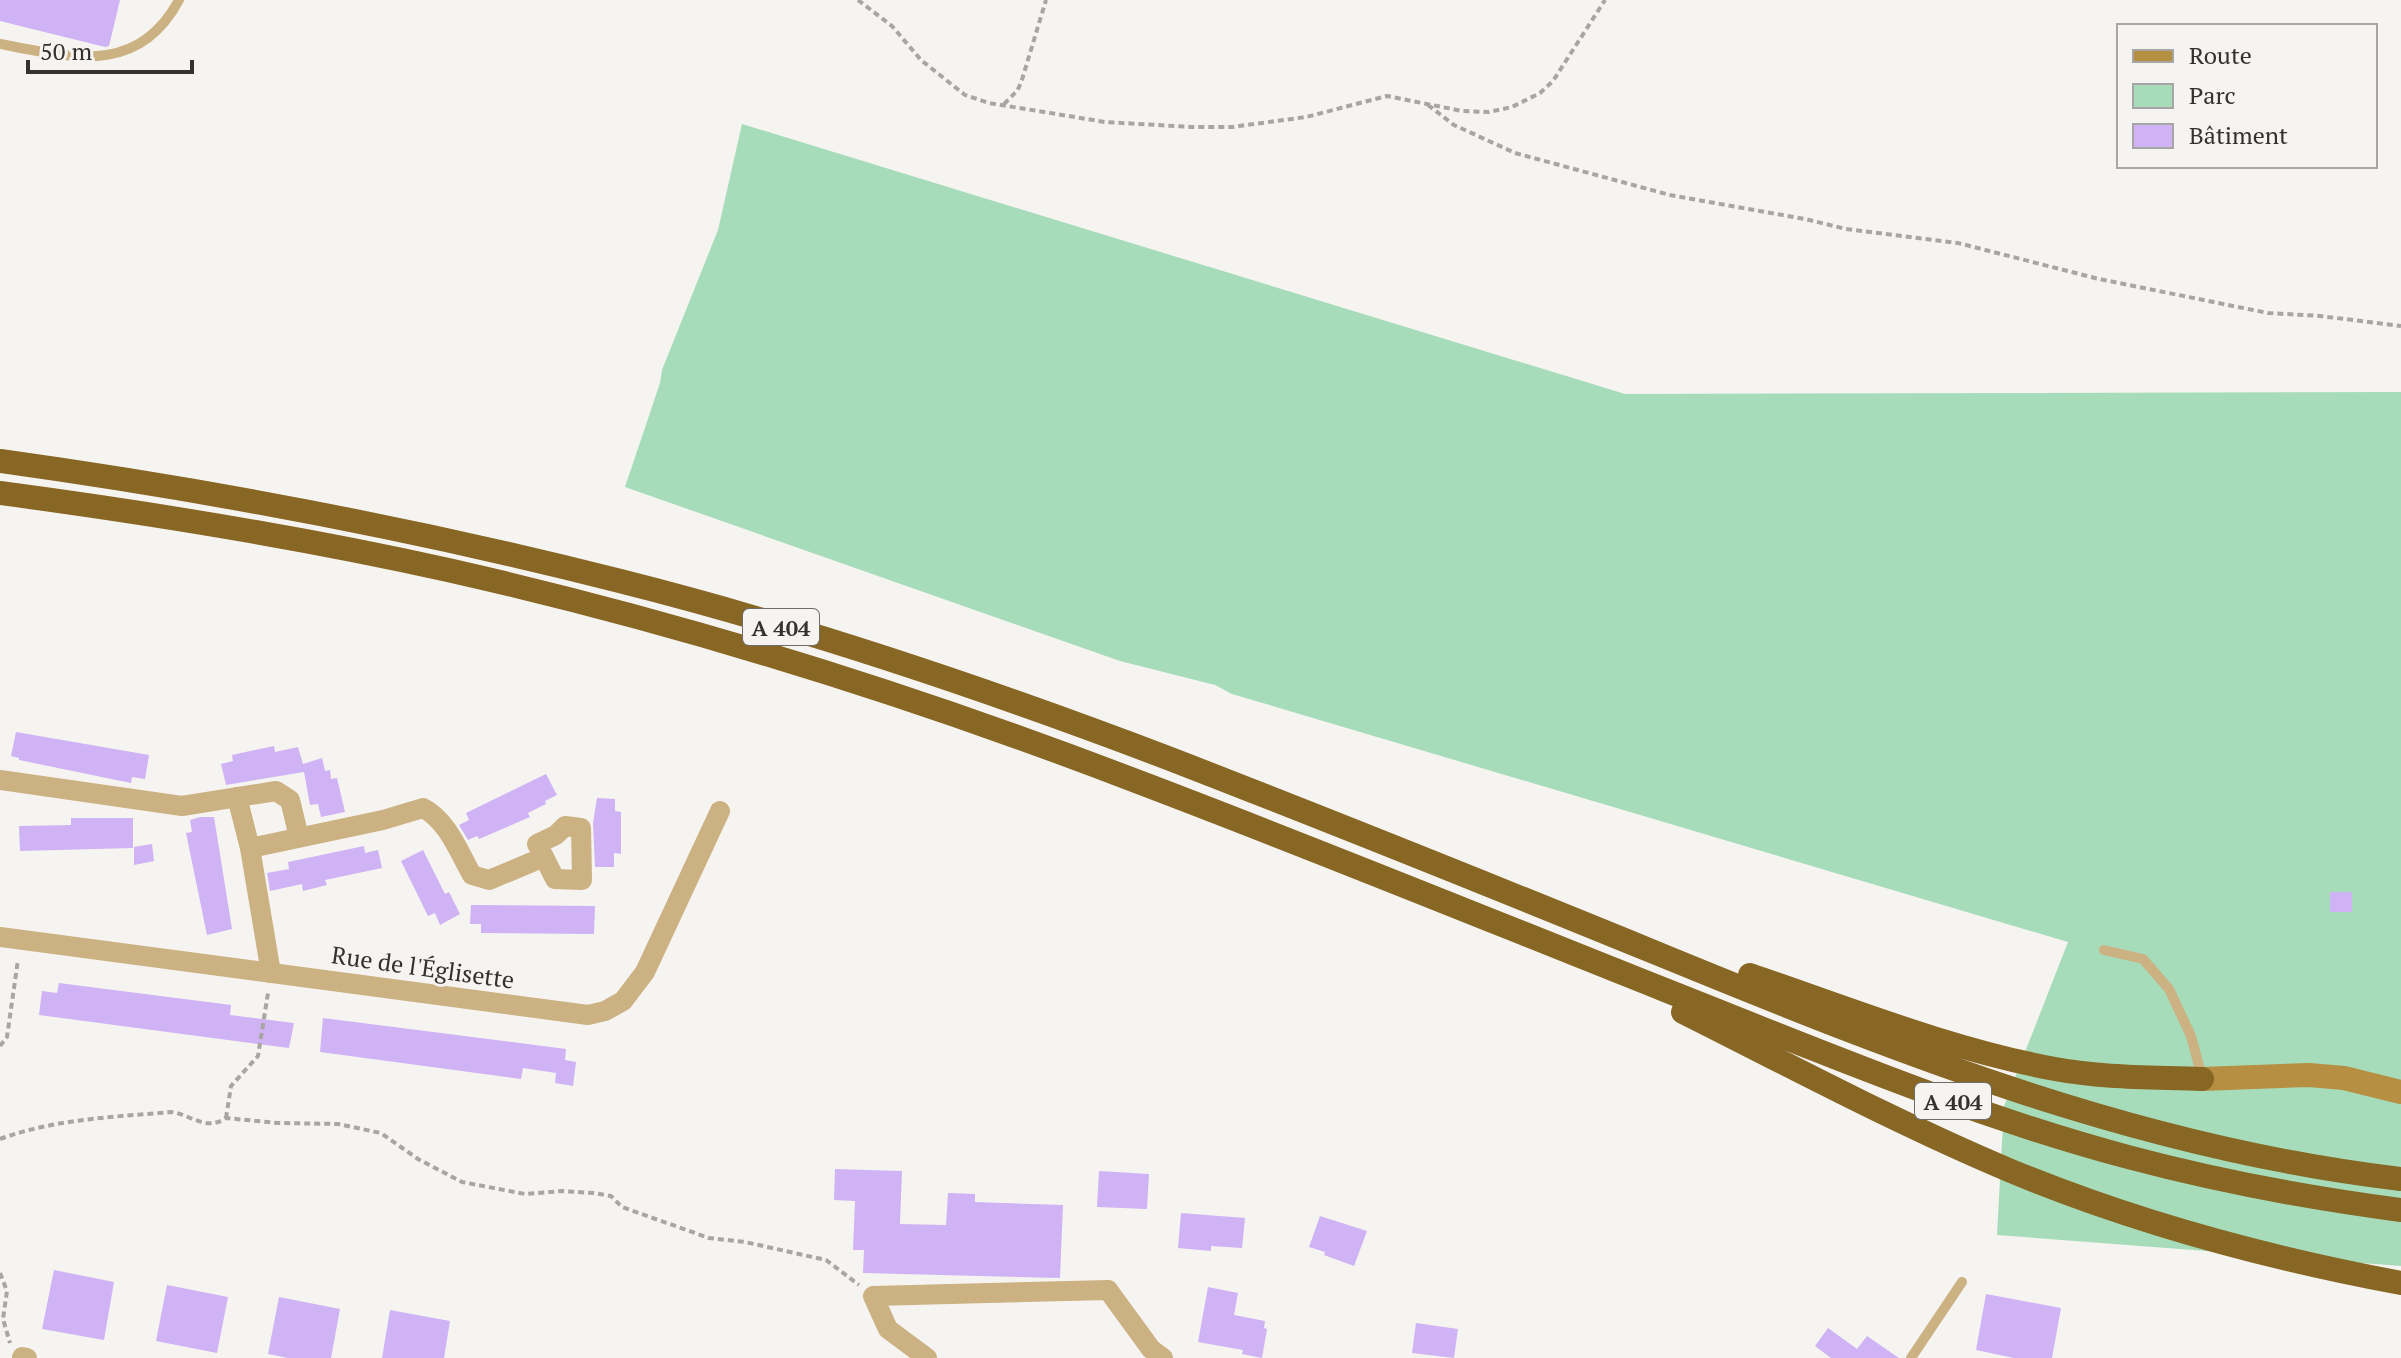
<svg xmlns="http://www.w3.org/2000/svg" width="2401" height="1358" font-family="'PT Serif',serif">
<style>
.green{fill:#a6dcb9}
.building{fill:#cfb3f4}
.lines{fill:none;stroke-linecap:round;stroke-linejoin:round}
.path{stroke:#a7a6a4;stroke-width:4;stroke-dasharray:6 4;stroke-linecap:butt}
.service{stroke:#ccb182;stroke-width:10}
.minor{stroke:#ccb182;stroke-width:20}
.secondary{stroke:#b78f43;stroke-width:24}
.motorway{stroke:#886624;stroke-width:24}
.labels{text-anchor:middle;dominant-baseline:central;stroke-width:6;stroke-linejoin:round;paint-order:stroke}
.shield{fill:#f6f4f1;stroke:#6e6c6b;stroke-width:2}
.shield-label{font-size:22px;font-weight:bold;fill:#333231}
.street-label{font-size:24px;fill:#333231;stroke:#f6f4f1}
</style>
<rect width="100%" height="100%" fill="#f6f4f1"/>
<!-- green -->
<polygon class="green" points="742,124 1625,394 2401,392 2401,1266 1997,1235 2004,1106 2068,942 1232,694 1215,685 1120,661 625,487 660,383 662,370 718,230"/>
<!-- building -->
<g class="building">
<polygon points="0,0 120,0 109,46 105,47 0,21"/>
<polygon points="16,732 149,755 145,779 132,777 131,783 19,760 19,758 11,756"/>
<polygon points="274,746 275,752 298,747 303,764 322,758 325,771 330,770 331,779 337,778 345,812 321,817 318,804 310,805 304,772 226,785 221,764 233,761 232,755"/>
<polygon points="546,774 557,795 545,801 546,804 528,813 530,817 479,839 477,836 468,840 459,825 469,820 466,813"/>
<polygon points="597,798 615,799 615,811 621,812 621,854 614,853 614,867 595,867 593,823"/>
<polygon points="200,817 214,817 232,929 207,935 186,833 192,832 190,820"/>
<polygon points="71,818 133,818 133,848 20,851 19,826 71,825"/>
<polygon points="152,844 154,861 134,865 134,847"/>
<polygon points="364,846 365,853 378,850 382,868 325,880 327,885 303,891 302,884 270,891 267,873 289,869 288,862"/>
<polygon points="423,850 445,894 449,892 460,914 440,925 435,913 428,916 401,861"/>
<rect x="2330" y="892" width="22" height="20"/>
<polygon points="471,905 595,906 594,934 481,933 481,924 470,924"/>
<polygon points="59,983 231,1005 230,1015 294,1023 289,1048 39,1015 42,991 57,993"/>
<polygon points="323,1018 566,1049 565,1060 576,1062 573,1086 555,1083 556,1073 523,1068 521,1079 320,1052"/>
<polygon points="835,1169 902,1171 900,1224 946,1225 948,1193 975,1194 975,1202 1063,1205 1060,1278 863,1273 864,1250 853,1250 855,1201 834,1200"/>
<polygon points="1099,1171 1149,1174 1147,1209 1097,1207"/>
<polygon points="1181,1213 1245,1218 1242,1248 1211,1246 1211,1251 1178,1248"/>
<polygon points="1320,1216 1367,1231 1354,1266 1324,1255 1325,1252 1309,1247"/>
<polygon points="54,1270 114,1282 104,1340 42,1329"/>
<polygon points="167,1285 228,1297 217,1353 156,1341"/>
<polygon points="1208,1287 1238,1293 1234,1315 1265,1321 1264,1328 1267,1329 1262,1358 1242,1354 1243,1350 1198,1342"/>
<polygon points="1986,1294 2061,1308 2052,1358 2014,1358 1976,1350"/>
<polygon points="279,1297 340,1309 331,1358 288,1358 268,1354"/>
<polygon points="390,1310 450,1321 444,1358 382,1358"/>
<polygon points="1416,1323 1458,1329 1454,1358 1412,1353"/>
<polygon points="1828,1328 1857,1349 1867,1336 1899,1358 1831,1358 1815,1346"/>
</g>
<g class="lines">
<!-- path -->
<g class="path">
<polyline points="858,0 892,26 921,60 965,95 989,103 1105,122 1191,127 1232,127 1306,117 1387,96 1462,111 1489,112 1512,107 1540,93 1553,81 1605,0"/>
<polyline points="1004,104 1017,91 1021,83 1046,0"/>
<polyline points="1428,105 1454,125 1515,153 1670,195 1805,219 1846,229 1958,243 2099,279 2268,313 2320,316 2401,326"/>
<polyline points="0,1046 7,1037 18,960"/>
<polyline points="226,1118 231,1086 258,1056 268,993"/>
<path d="M0 1139C55 1119 113 1117 171 1112 190 1114 206 1132 226 1118L278 1123 338 1124 381 1133 418 1159 462 1182 525 1194 562 1191 593 1193 611 1196 622 1207 709 1238 745 1242 826 1260 859 1285"/>
<polyline points="0,1273 7,1291 3,1319 10,1343"/>
</g>
<!-- service -->
<g class="service">
<path d="M0 44C70 57 138 77 179 0"/>
<polyline points="2104,950 2143,959 2169,989 2191,1036 2202,1077"/>
<polyline points="1911,1358 1962,1282"/>
</g>
<!-- minor -->
<g class="minor">
<polyline points="0,780 182,806 276,791 290,800 299,837"/>
<polyline points="237,797 250,848 271,973"/>
<path d="M250 848 383 820 423 808C447 820 459 852 472 875L489 880 544 857 537 844 556 835 565 826 581 828 582 880 555 879 544 857"/>
<polyline points="0,937 588,1015 605,1011 623,1001 645,972 720,811"/>
<polyline points="22,1357 27,1358"/>
<polyline points="927,1358 888,1329 873,1296 1108,1290 1151,1349 1163,1358"/>
</g>
<!-- secondary -->
<polyline class="secondary" points="2202,1079 2309,1075 2344,1078 2401,1092"/>
<!-- motorway -->
<g class="motorway">
<path d="M0 461C209 490 415 529 620 581 807 628 992 691 1173 760 1338 824 1502 890 1666 957 1905 1055 2143 1149 2401 1179"/>
<path d="M0 493C150 513 300 537 448 570 683 623 912 695 1136 781 1313 848 1489 920 1665 990 1817 1050 1970 1115 2128 1157 2218 1181 2309 1198 2401 1210"/>
<path d="M1750 975C1850 1009 1951 1050 2055 1069 2103 1078 2153 1077 2202 1079"/>
<path d="M1683 1012C1791 1066 1899 1124 2011 1171 2137 1223 2267 1258 2401 1283"/>
</g>
</g>
<g class="labels">
<!-- shield labels -->
<g class="shield">
<rect x="743" y="609" width="76" height="36" rx="6"/>
<rect x="1915" y="1083" width="76" height="36" rx="6"/>
</g>
<g class="shield-label">
<text x="781" y="627">A 404</text>
<text x="1953" y="1101">A 404</text>
</g>
<!-- street labels -->
<g class="street-label">
<text transform="translate(423 967) rotate(8)">Rue de l'Églisette</text>
</g>
</g>
<!-- legend -->
<rect x="2117" y="24" width="260" height="144" fill="#f6f4f1" stroke="#a8a6a4" stroke-width="2"/>
<rect x="2133" y="50" width="40" height="12" fill="#b78f43" stroke="#a8a6a4" stroke-width="2"/>
<text x="2189" y="64" font-size="24" fill="#333231">Route</text>
<rect x="2133" y="84" width="40" height="24" fill="#a6dcb9" stroke="#a8a6a4" stroke-width="2"/>
<text x="2189" y="104" font-size="24" fill="#333231">Parc</text>
<rect x="2133" y="124" width="40" height="24" fill="#cfb3f4" stroke="#a8a6a4" stroke-width="2"/>
<text x="2189" y="144" font-size="24" fill="#333231">Bâtiment</text>
<!-- scale -->
<path d="M28 60v12h164v-12" fill="none" stroke="#333231" stroke-width="4"/>
<text x="40" y="60" font-size="24" fill="#333231" stroke="#f6f4f1" stroke-width="6" paint-order="stroke">50 m</text>
</svg>
